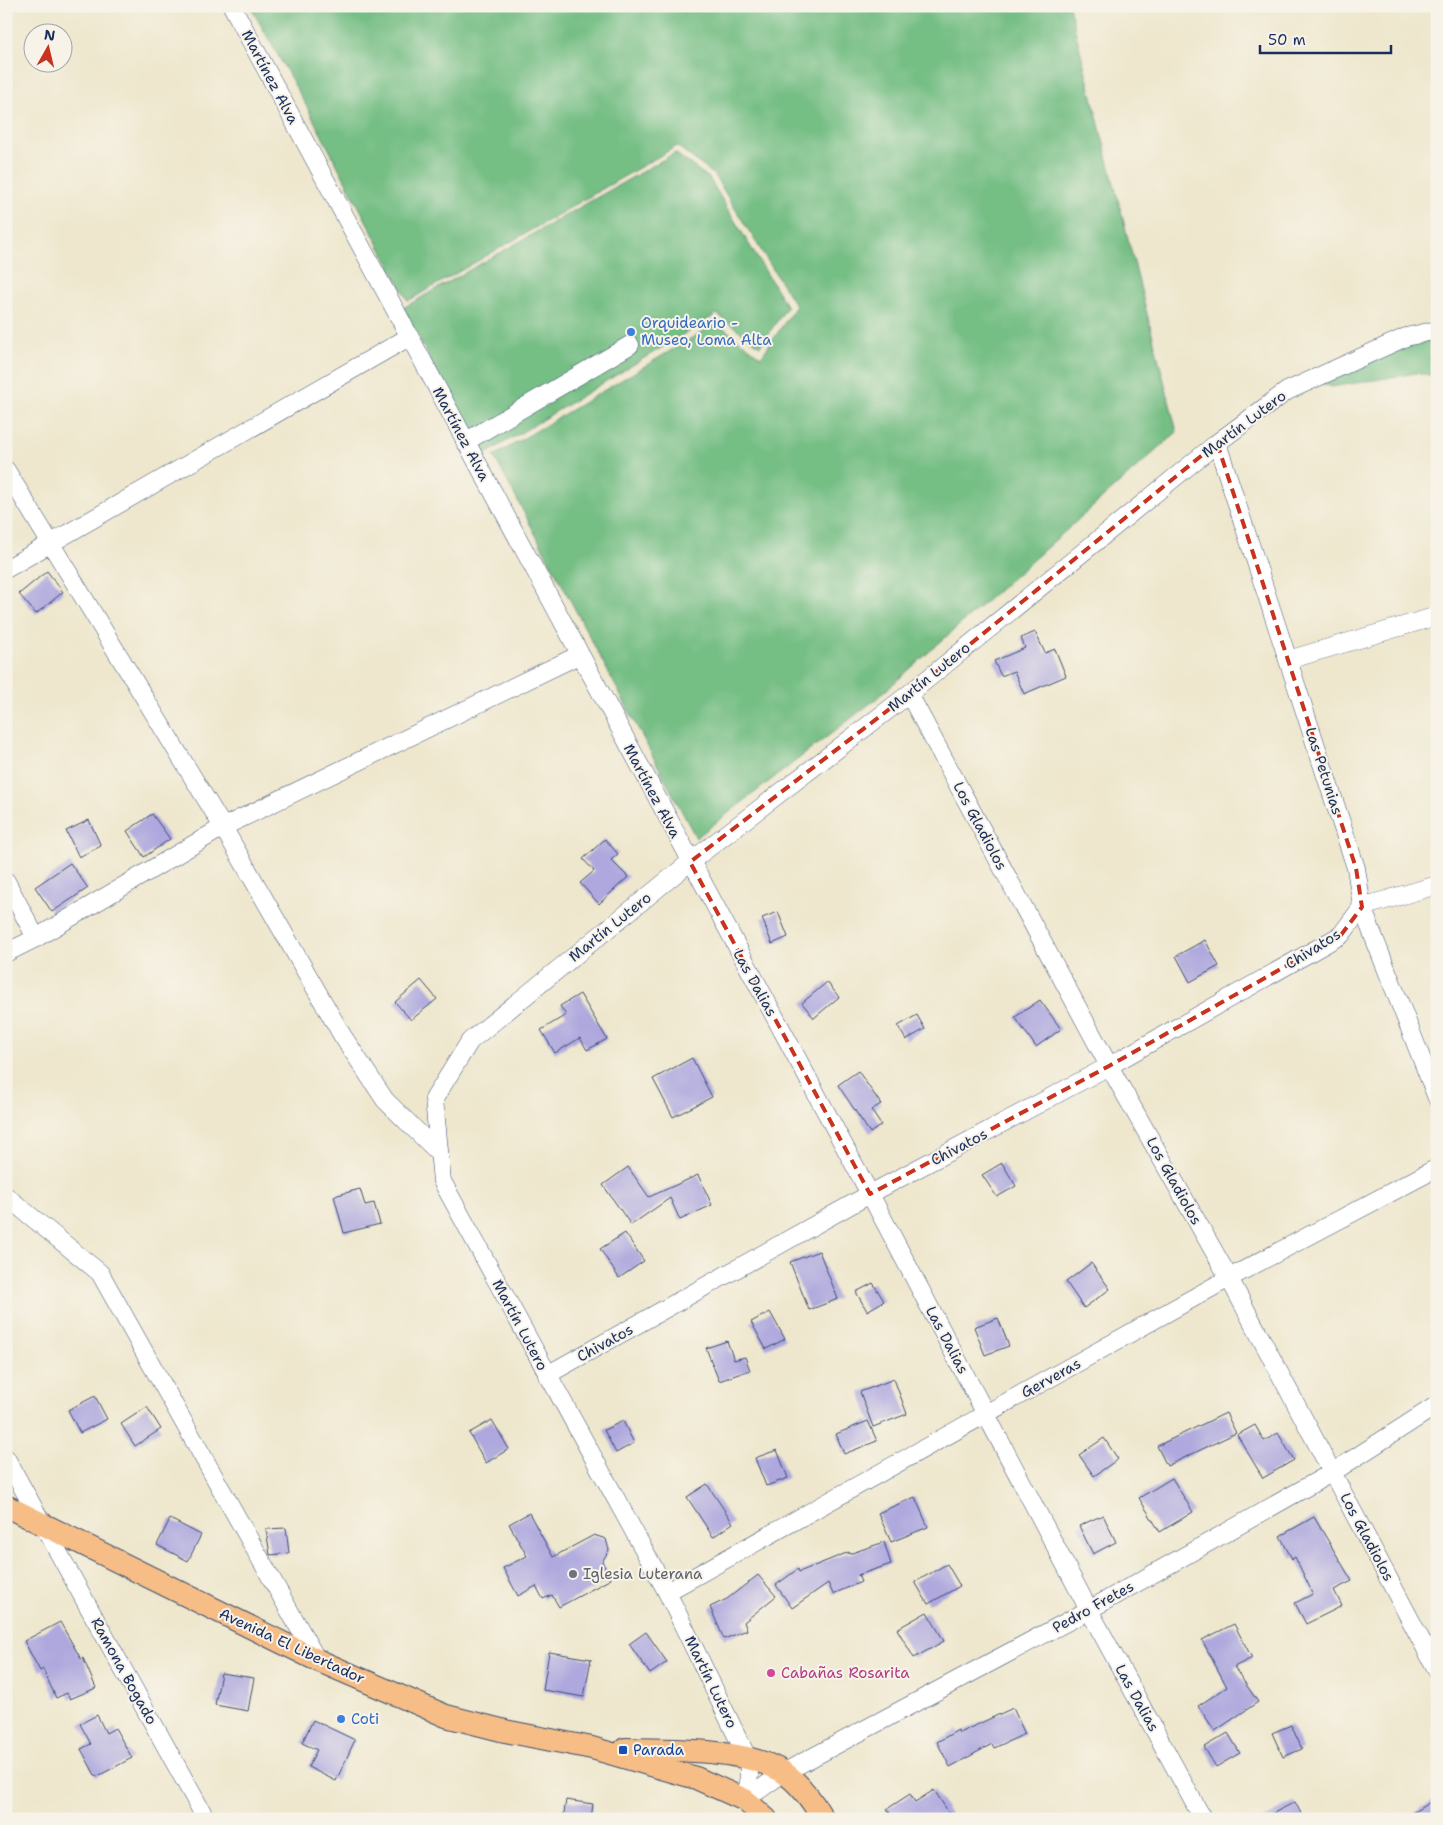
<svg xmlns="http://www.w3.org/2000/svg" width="1443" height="1825" font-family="'Shantell Sans',sans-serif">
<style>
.forest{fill:#74be84;stroke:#487671}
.building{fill:#aea8de}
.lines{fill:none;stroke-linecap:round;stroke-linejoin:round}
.minor-casing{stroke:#3b4b6f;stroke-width:19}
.major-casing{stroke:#3b4b6f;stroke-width:24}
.minor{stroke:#fff;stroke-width:18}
.major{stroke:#f6be86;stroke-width:22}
.marked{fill:none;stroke:#c8321e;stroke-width:4;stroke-dasharray:10 6;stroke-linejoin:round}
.shop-dot{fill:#3f7fe0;stroke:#f7f3e8;stroke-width:2}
.worship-dot{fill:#6b7280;stroke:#f7f3e8;stroke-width:2}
.hotel-dot{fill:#d1479c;stroke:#f7f3e8;stroke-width:2}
.transit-dot{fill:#1a4fb4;stroke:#f7f3e8;stroke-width:2}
.labels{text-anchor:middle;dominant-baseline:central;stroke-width:4;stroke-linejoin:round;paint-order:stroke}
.street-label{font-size:15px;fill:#1b2f5e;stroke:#f7f3e8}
.shop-label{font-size:15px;fill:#366cbe;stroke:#f7f3e8;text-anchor:start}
.worship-label{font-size:15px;fill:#5b616d;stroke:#f7f3e8;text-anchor:start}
.hotel-label{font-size:15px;fill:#b23c85;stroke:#f7f3e8;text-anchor:start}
.transit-label{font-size:15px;fill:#164399;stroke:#f7f3e8;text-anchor:start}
</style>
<rect width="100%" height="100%" fill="#f7f3e8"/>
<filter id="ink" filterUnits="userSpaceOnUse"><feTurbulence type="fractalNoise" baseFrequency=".02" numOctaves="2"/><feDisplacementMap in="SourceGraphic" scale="10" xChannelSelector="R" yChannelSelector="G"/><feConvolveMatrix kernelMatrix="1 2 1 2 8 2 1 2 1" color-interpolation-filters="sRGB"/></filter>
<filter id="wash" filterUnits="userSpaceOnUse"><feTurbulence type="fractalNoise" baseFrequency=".0096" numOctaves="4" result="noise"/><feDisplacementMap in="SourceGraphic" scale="20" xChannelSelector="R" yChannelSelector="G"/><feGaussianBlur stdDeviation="1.12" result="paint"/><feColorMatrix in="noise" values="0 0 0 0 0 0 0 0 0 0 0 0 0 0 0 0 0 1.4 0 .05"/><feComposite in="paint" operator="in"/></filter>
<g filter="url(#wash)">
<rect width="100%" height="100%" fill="#eee7cd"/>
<!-- forest -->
<g class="forest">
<polygon points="250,6 1069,6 1177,432 876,699 696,838 494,456 717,323 761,357 796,306 714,175 677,146 408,301 307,107"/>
<polygon points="675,153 709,178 787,307 760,346 717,314 484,455 468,432 403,308"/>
<polygon points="1437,337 1437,376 1416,373 1332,387 1309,378"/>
</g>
<g id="blocks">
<!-- building -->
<g class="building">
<polygon points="47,571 63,592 36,614 19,594"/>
<polygon points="1035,632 1045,653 1055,649 1066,676 1024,694 1014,671 1001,676 994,661 1025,648 1021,638"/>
<polygon points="152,814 170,839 144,857 127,831"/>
<polygon points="89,820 101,846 79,857 66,831"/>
<polygon points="605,839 618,854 611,860 628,877 599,904 580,883 594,871 583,859"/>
<polygon points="70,863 88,888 52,912 35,887"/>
<polygon points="778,912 788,937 772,944 762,918"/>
<polygon points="1205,940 1219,966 1190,982 1176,956"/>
<polygon points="421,980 437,999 411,1020 395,1002"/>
<polygon points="827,982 839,997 814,1018 802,1003"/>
<polygon points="580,994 607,1039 587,1050 580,1038 555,1053 541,1030 566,1015 560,1006"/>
<polygon points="1040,1000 1061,1029 1036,1047 1015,1017"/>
<polygon points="917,1015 925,1029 906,1040 898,1026"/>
<polygon points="692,1058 712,1097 673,1117 653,1079"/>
<polygon points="858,1071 881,1104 871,1110 881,1125 870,1133 838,1085"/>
<polygon points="1002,1163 1016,1186 997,1197 982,1175"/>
<polygon points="628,1167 649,1197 698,1175 712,1205 680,1220 670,1198 631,1225 603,1185"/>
<polygon points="360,1189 365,1205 374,1203 380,1224 344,1233 334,1196"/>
<polygon points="625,1233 644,1261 619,1278 600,1249"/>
<polygon points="819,1251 838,1299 809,1310 790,1262"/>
<polygon points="1091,1263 1110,1289 1084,1308 1066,1282"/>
<polygon points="873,1283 884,1301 867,1311 856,1292"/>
<polygon points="770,1312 785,1339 766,1349 751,1322"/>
<polygon points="998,1318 1009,1346 985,1355 974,1327"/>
<polygon points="727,1341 734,1360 745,1357 750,1370 719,1381 706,1348"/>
<polygon points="894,1379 907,1414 873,1427 860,1392"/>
<polygon points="95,1396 107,1419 80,1433 68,1410"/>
<polygon points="147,1407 161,1429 135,1446 121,1424"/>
<polygon points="1226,1413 1236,1433 1167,1466 1157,1446"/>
<polygon points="492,1420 509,1449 486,1463 469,1433"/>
<polygon points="623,1421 634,1443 616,1453 604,1430"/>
<polygon points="868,1421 877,1441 844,1454 836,1434"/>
<polygon points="1255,1425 1264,1441 1278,1433 1294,1460 1263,1478 1237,1435"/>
<polygon points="1104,1438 1118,1459 1094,1476 1079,1455"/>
<polygon points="777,1450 788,1478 766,1486 755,1458"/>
<polygon points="1172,1478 1193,1512 1160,1532 1139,1498"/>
<polygon points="707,1484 733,1523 713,1537 687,1497"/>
<polygon points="915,1497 928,1527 891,1542 878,1513"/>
<polygon points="529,1513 553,1557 594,1535 606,1539 609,1550 602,1562 611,1579 559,1607 552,1595 543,1599 536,1586 518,1596 503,1568 527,1556 509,1524"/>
<polygon points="1103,1515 1116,1542 1093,1554 1079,1526"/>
<polygon points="1314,1517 1352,1581 1334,1590 1342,1606 1306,1624 1295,1603 1313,1594 1295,1557 1292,1559 1280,1536"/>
<polygon points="170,1519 201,1535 188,1561 157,1545"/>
<polygon points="286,1528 289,1553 270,1555 266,1529"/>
<polygon points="884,1542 891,1564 858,1575 861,1582 833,1594 828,1583 792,1608 776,1585 798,1569 799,1572 849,1552 849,1554"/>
<polygon points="947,1564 960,1586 928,1604 915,1582"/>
<polygon points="758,1575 776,1596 744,1622 747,1630 724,1639 710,1607 727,1599"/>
<polygon points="927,1612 944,1641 914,1658 897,1629"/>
<polygon points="60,1622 81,1659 83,1658 96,1688 70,1699 67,1693 56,1698 43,1669 40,1671 24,1641"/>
<polygon points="1234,1624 1252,1658 1234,1667 1258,1702 1215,1731 1198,1706 1227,1687 1202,1640"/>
<polygon points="646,1632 667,1662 650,1674 629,1644"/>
<polygon points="549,1652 591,1659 584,1697 543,1690"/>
<polygon points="221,1673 254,1678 248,1711 215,1705"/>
<polygon points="1013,1708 1025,1734 994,1748 992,1744 950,1767 937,1742 958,1730 959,1733"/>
<polygon points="97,1715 106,1733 115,1728 132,1758 96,1777 81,1749 91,1744 80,1724"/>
<polygon points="313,1720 355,1740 336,1781 308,1767 317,1750 302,1743"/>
<polygon points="1291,1725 1302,1749 1283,1757 1272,1733"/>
<polygon points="1228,1733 1240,1753 1216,1767 1204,1747"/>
<polygon points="934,1790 953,1819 894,1819 887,1809 910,1794 915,1802"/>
<polygon points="1437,1798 1437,1819 1402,1819"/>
<polygon points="566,1800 593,1804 591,1819 563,1819"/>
<polygon points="1295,1802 1304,1819 1262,1819"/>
</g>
</g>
</g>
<g filter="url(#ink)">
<use href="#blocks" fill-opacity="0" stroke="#3b4b6f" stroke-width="1"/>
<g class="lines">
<defs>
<g id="minor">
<polyline points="232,6 870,1194 1089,1610 1203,1819"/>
<polyline points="465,442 630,345"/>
<polyline points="1217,443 1356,868 1362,907 1437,1098"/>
<polyline points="6,470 223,827 342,1035 385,1100 439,1153"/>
<polyline points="6,569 409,337"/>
<polyline points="1288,660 1437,616"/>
<polyline points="909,694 1109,1066 1229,1278 1437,1670"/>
<polyline points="6,881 36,938"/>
<polyline points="1362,907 1437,885"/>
<polyline points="6,953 36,938 223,827 579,655"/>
<polyline points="6,1196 100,1273 317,1660"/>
<polyline points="547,1375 870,1194 1109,1066 1341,935 1362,907"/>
<polyline points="6,1458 206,1819"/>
<polyline points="667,1592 1229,1278 1437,1168"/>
<polyline points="745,1800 749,1776 748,1759 667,1592 442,1181 434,1099 470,1041 690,862 909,694 1217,443 1287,391 1406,337 1437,330"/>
<polyline points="745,1800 783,1773 1089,1610 1333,1472 1437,1405"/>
</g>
<g id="major">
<polyline points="6,1506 317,1660 446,1716 505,1731 592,1748 696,1778 745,1800 766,1819"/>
<path d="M625 1749C670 1750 745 1748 783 1772 800 1783 813 1802 823 1819"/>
</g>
</defs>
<!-- minor casing -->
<use href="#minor" class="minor-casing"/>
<!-- major casing -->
<use href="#major" class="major-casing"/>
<!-- minor -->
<use href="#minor" class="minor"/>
<!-- major -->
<use href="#major" class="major"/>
</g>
</g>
<!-- marked area -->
<path class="marked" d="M1217 443 1356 868 1362 907 1341 935 1109 1066 870 1194 690 862 909 694Z"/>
<!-- markers -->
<g class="shop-dot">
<circle cx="631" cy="332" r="5"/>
<circle cx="341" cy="1719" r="5"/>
</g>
<circle class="worship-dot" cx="573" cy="1574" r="5"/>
<circle class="hotel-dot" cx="771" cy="1673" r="5"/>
<rect class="transit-dot" x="618" y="1745" width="10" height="10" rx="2.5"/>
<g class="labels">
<!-- street labels -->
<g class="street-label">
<text transform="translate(270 77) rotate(62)">Martínez Alva</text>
<text transform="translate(1244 424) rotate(-37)">Martín Lutero</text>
<text transform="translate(461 434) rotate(62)">Martínez Alva</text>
<text transform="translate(929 677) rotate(-39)">Martín Lutero</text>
<text transform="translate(1324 771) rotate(72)">Las Petunias</text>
<text transform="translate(652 791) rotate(62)">Martínez Alva</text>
<text transform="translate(980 826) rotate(62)">Los Gladiolos</text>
<text transform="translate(610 927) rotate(-39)">Martín Lutero</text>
<text transform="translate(1313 949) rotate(-32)">Chivatos</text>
<text transform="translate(755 983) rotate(61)">Las Dalias</text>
<text transform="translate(959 1147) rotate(-28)">Chivatos</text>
<text transform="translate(1174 1181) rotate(61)">Los Gladiolos</text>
<text transform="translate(520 1325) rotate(62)">Martín Lutero</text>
<text transform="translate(947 1340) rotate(62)">Las Dalias</text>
<text transform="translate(605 1343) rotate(-29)">Chivatos</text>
<text transform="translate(1051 1378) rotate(-29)">Gerveras</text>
<text transform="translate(1367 1537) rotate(62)">Los Gladiolos</text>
<text transform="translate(1093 1607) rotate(-29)">Pedro Fretes</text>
<text transform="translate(292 1646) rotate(25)">Avenida El Libertador</text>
<text transform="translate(124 1671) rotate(61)">Ramona Bogado</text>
<text transform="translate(711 1682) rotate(64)">Martín Lutero</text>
<text transform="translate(1137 1698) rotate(61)">Las Dalias</text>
</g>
<!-- shop labels -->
<g class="shop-label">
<text x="641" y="323">Orquideario -<tspan x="641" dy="17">Museo, Loma Alta</tspan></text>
<text x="351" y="1719">Coti</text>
</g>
<!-- worship labels -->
<g class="worship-label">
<text x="583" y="1574">Iglesia Luterana</text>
</g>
<!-- hotel labels -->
<g class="hotel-label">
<text x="781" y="1673">Cabañas Rosarita</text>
</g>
<!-- transit labels -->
<g class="transit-label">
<text x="633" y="1750">Parada</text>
</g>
</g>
<!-- margin -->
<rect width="1443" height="1825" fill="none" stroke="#f7f3e8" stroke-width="25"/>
<!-- north arrow -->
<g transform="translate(48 48) rotate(8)"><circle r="24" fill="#f7f3e8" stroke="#9fa5b1"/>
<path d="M0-4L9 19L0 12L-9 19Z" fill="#c8321e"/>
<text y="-8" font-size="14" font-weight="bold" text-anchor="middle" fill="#1b2f5e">N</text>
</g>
<!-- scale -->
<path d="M1260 45v8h131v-8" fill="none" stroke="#1b2f5e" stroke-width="2.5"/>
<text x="1268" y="45" font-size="15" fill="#1b2f5e" stroke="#f7f3e8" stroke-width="4" paint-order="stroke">50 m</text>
</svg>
